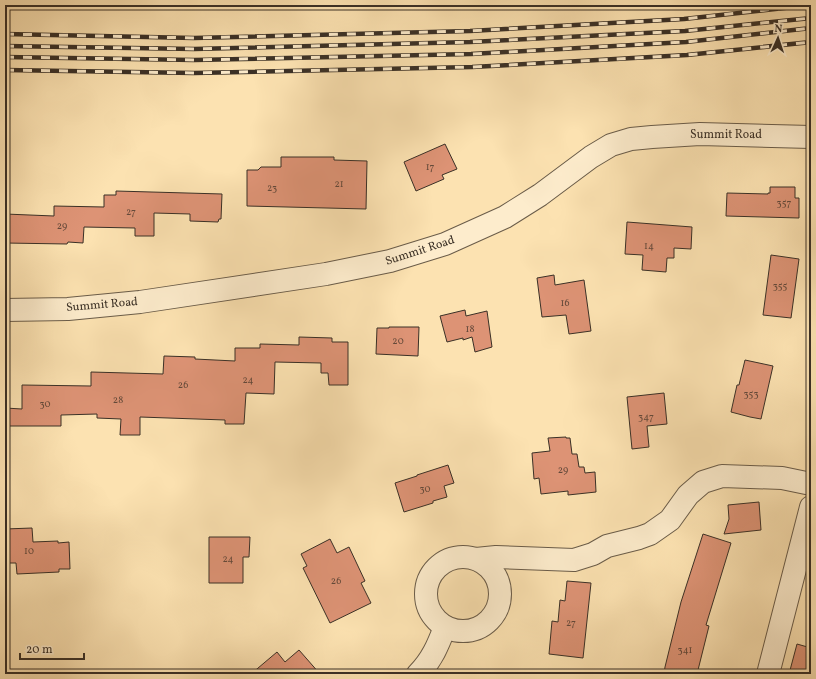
<svg xmlns="http://www.w3.org/2000/svg" width="816" height="679" font-family="Vollkorn,serif">
<style>
.building{fill:#dd9375;stroke:#3a3026}
.lines{fill:none;stroke-linecap:round;stroke-linejoin:round}
.minor-casing{stroke:#6a5c49;stroke-width:24}
.minor{stroke:#fdeccc;stroke-width:22}
.rail-casing{stroke:#3a3026;stroke-width:4.5}
.rail{stroke:#fdeccc;stroke-width:3;stroke-dasharray:9;stroke-linecap:butt}
.labels{text-anchor:middle;dominant-baseline:central;stroke-width:3;stroke-linejoin:round;paint-order:stroke}
.number-label{font-size:10px;fill:#63493a}
.street-label{font-size:12px;fill:#3a3026;stroke:#fdeccc}
</style>
<rect width="100%" height="100%" fill="#fce2b1"/>
<filter id="stains"><feTurbulence type="fractalNoise" baseFrequency=".005" numOctaves="4"/><feColorMatrix values="0 0 0 0 .2 0 0 0 0 .09 0 0 0 0 .02 0 0 0 .5 -.17"/></filter>
<radialGradient id="worn" r=".72"><stop offset=".6" stop-color="#630" stop-opacity="0"/><stop offset="1" stop-color="#630" stop-opacity=".3"/></radialGradient>
<!-- building -->
<g class="building">
<polygon points="445,144 457,169 442,175 444,179 416,191 404,162"/>
<polygon points="281,157 334,157 334,160 367,161 366,209 247,206 247,170 258,170 261,167 281,167"/>
<polygon points="770,187 795,187 795,198 799,198 799,218 726,216 727,193 768,194 768,193 770,193"/>
<polygon points="116,191 222,194 221,219 219,219 218,222 190,221 190,214 154,213 154,236 135,236 135,228 84,227 83,243 68,242 67,244 5,243 5,214 54,216 54,206 104,207 104,195 116,195"/>
<polygon points="627,222 692,227 691,249 674,248 674,258 667,258 666,272 642,270 643,255 625,254"/>
<polygon points="771,255 799,259 791,318 763,315"/>
<polygon points="554,275 555,285 584,280 591,331 569,334 566,315 542,317 537,278"/>
<polygon points="465,310 466,316 487,311 492,347 475,352 472,337 463,340 463,338 447,342 440,316"/>
<polygon points="389,327 419,327 418,356 376,354 377,328 389,328"/>
<polygon points="299,337 332,338 332,342 348,342 348,385 329,385 328,373 321,373 321,363 275,362 274,394 246,393 244,424 225,424 225,420 140,417 140,435 120,435 121,419 97,418 97,414 61,415 61,426 5,426 5,408 22,409 22,385 91,386 91,372 163,374 164,356 195,357 195,359 235,361 235,348 260,348 260,344 299,345"/>
<polygon points="745,360 773,366 761,419 750,417 731,412 737,385 739,385"/>
<polygon points="664,393 667,424 647,426 649,447 632,449 627,397"/>
<polygon points="566,437 566,438 570,438 572,454 577,454 579,467 584,467 585,473 595,472 596,492 568,495 568,491 541,494 539,478 534,479 532,453 550,451 548,438"/>
<polygon points="448,465 454,483 444,486 447,497 433,501 433,503 404,512 395,483 417,476 417,475"/>
<polygon points="759,502 761,530 724,534 729,519 728,505"/>
<polygon points="32,528 33,542 58,541 58,543 69,542 70,569 59,569 59,572 17,574 16,563 9,563 9,559 5,559 5,529"/>
<polygon points="703,534 731,543 706,625 709,626 697,674 664,674 665,667 681,602"/>
<polygon points="209,537 250,537 249,557 243,557 243,583 209,583"/>
<polygon points="330,539 337,553 349,547 365,581 361,583 371,603 330,623 303,568 307,566 301,554"/>
<polygon points="567,581 591,583 583,658 549,654 552,621 558,622 560,600 565,601"/>
<polygon points="797,644 811,648 811,674 789,674"/>
<polygon points="299,650 320,674 251,674 277,652 285,662"/>
</g>
<g class="lines">
<defs>
<g id="minor">
<polyline points="5,310 68,309 140,302 326,274 390,261 445,244 505,217 540,195 591,157 611,145 631,139 652,137 700,134 811,137"/>
<circle cx="463" cy="594" r="37"/>
<polyline points="476,559 496,557 574,560 593,554 607,546 639,538 650,534 670,520 688,495 703,482 722,476 782,478 811,484"/>
<path d="M418 674C432 660 438 645 445 627"/>
<polyline points="768,674 811,507"/>
</g>
</defs>
<!-- minor casing -->
<use href="#minor" class="minor-casing"/>
<!-- minor -->
<use href="#minor" class="minor"/>
<defs>
<g id="rail">
<polyline points="5,34 194,38 470,31 684,19 811,5"/>
<polyline points="5,46 194,49 470,42 685,31 811,18"/>
<polyline points="5,57 194,60 471,54 686,42 811,28"/>
<polyline points="5,70 194,73 472,67 687,55 811,42"/>
</g>
</defs>
<!-- rail casing -->
<use href="#rail" class="rail-casing"/>
<!-- rail -->
<use href="#rail" class="rail"/>
</g>
<g class="labels">
<!-- number labels -->
<g class="number-label">
<text x="430" y="167">17</text>
<text x="339" y="184">21</text>
<text x="272" y="188">23</text>
<text x="784" y="203">357</text>
<text x="131" y="212">27</text>
<text x="62" y="226">29</text>
<text x="649" y="246">14</text>
<text x="780" y="286">355</text>
<text x="565" y="303">16</text>
<text x="470" y="329">18</text>
<text x="398" y="341">20</text>
<text x="248" y="380">24</text>
<text x="183" y="385">26</text>
<text x="751" y="394">353</text>
<text x="118" y="400">28</text>
<text x="45" y="404">30</text>
<text x="646" y="417">347</text>
<text x="563" y="470">29</text>
<text x="425" y="489">30</text>
<text x="29" y="551">10</text>
<text x="228" y="559">24</text>
<text x="336" y="581">26</text>
<text x="571" y="623">27</text>
<text x="685" y="650">341</text>
</g>
<!-- street labels -->
<g class="street-label">
<text x="726" y="135">Summit Road</text>
<text transform="translate(420 251) rotate(-18)">Summit Road</text>
<text transform="translate(102 305) rotate(-5)">Summit Road</text>
</g>
</g>
<!-- margin -->
<rect width="816" height="679" fill="none" stroke="#fce2b1" stroke-width="20"/>
<rect x="6" y="6" width="804" height="667" fill="none" stroke="#3a3026" stroke-width="2"/>
<rect x="10" y="10" width="796" height="659" fill="none" stroke="#3a3026"/>
<!-- north arrow -->
<g transform="translate(778 38) rotate(3)" stroke="#fdeccc" stroke-width="3" paint-order="stroke">
<path d="M0-3L7 15L0 10L-7 15Z" fill="#3a3026"/>
<text y="-6" font-size="11" font-weight="bold" text-anchor="middle" fill="#3a3026">N</text>
</g>
<!-- scale -->
<path d="M20 653v6h64v-6" fill="none" stroke="#3a3026" stroke-width="2"/>
<text x="26" y="653" font-size="12" fill="#3a3026" stroke="#fdeccc" stroke-width="3" paint-order="stroke">20 m</text>
<rect width="100%" height="100%" filter="url(#stains)"/>
<rect width="100%" height="100%" fill="url(#worn)"/>
</svg>
